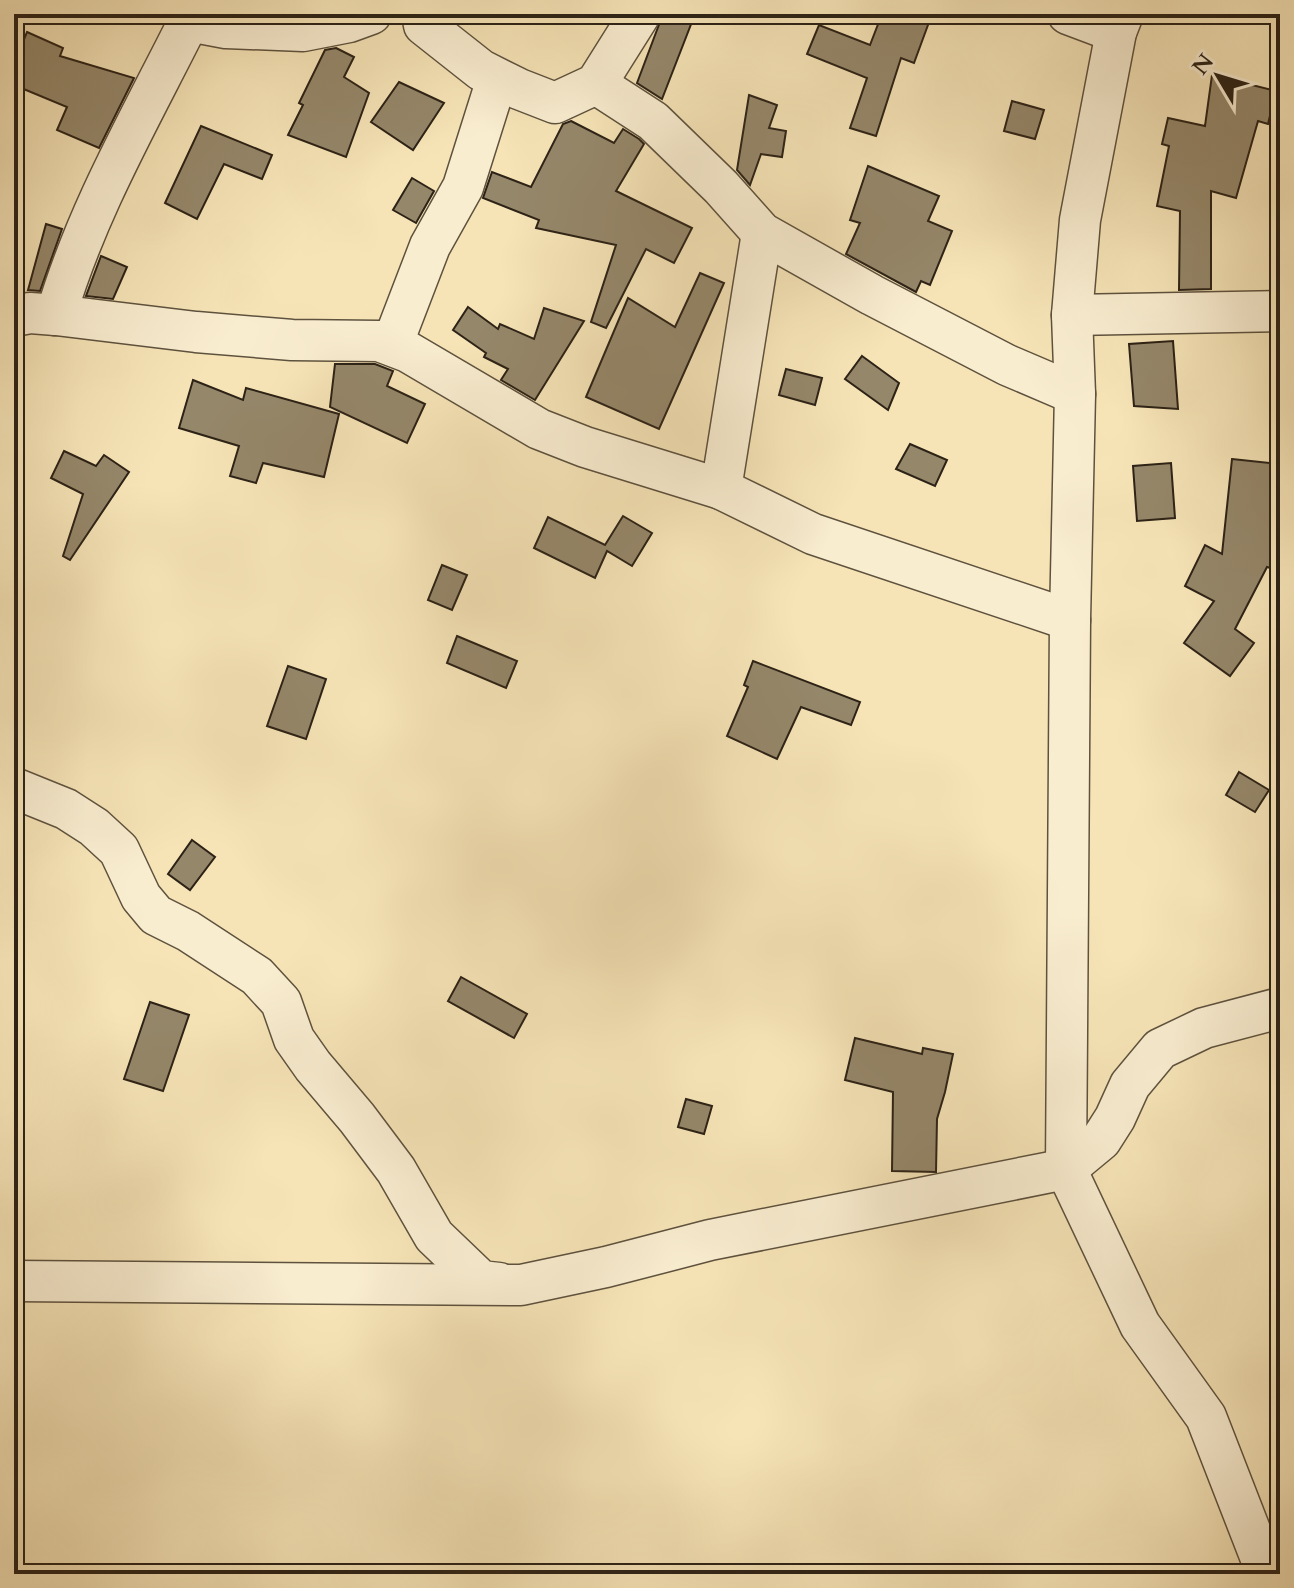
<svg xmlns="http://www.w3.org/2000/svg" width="1294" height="1588" font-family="Cardo,serif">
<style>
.building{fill:#95876a;stroke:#2c2216;stroke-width:2}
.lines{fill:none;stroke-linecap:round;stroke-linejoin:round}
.minor-casing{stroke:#5e523e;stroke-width:43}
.minor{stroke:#f9edd0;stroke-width:40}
</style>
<rect width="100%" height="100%" fill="#f6e4b7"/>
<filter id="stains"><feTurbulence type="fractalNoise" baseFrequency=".0025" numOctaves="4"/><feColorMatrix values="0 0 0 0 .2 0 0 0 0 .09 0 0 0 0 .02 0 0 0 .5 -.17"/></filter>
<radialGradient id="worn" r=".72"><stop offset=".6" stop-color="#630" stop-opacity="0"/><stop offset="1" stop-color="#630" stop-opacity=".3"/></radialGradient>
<!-- building -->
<g class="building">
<polygon points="663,14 695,14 662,99 637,83"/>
<polygon points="882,14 932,14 914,63 901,58 876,136 850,128 867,78 807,54 819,25 870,45"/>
<polygon points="27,32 63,48 60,56 134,78 99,148 57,130 67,107 14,85 14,63"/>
<polygon points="336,48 354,57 344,77 369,93 346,157 288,135 303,105 299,103 325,50"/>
<polygon points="1212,75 1276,91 1268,124 1258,121 1236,198 1211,191 1211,289 1179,290 1180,211 1157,206 1169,146 1162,144 1168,118 1205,126"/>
<polygon points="399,82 444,103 413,150 371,122"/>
<polygon points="749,95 777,105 769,128 786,131 782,157 761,154 750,185 737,170"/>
<polygon points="1012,101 1044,110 1035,139 1004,131"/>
<polygon points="571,121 614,143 623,129 639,139 644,144 616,191 692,228 674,263 646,249 606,328 591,322 616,245 536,228 539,220 483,198 492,172 531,187 563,124"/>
<polygon points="201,126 272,155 262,179 224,164 197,219 165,203"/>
<polygon points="868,166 939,196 928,221 952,231 930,285 921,281 916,292 846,254 860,223 850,220"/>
<polygon points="412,178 434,191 416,223 393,210"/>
<polygon points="46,224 62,229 40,291 28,290"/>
<polygon points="101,256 127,267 113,299 86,296"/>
<polygon points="700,273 724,283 659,429 586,397 628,298 675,327"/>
<polygon points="468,307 498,329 500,324 534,339 544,308 584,321 535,400 501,380 508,369 484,357 486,353 453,330"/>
<polygon points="1173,341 1178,409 1134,406 1129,344"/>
<polygon points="862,356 899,383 888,410 845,379"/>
<polygon points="335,364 375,364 393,371 387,386 425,404 407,443 330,407"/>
<polygon points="786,369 822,378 815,405 779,395"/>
<polygon points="193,380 243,400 246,388 339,414 324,477 263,463 256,483 230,476 239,446 179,428"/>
<polygon points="910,444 947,460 935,486 896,469"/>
<polygon points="64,451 96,466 104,455 129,472 70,560 63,556 83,494 51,478"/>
<polygon points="1232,459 1280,464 1274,522 1280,523 1280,549 1274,569 1267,567 1235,629 1254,643 1230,676 1184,643 1214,601 1185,586 1205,545 1222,554"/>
<polygon points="1171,463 1175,518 1137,521 1133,466"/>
<polygon points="623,516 652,533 632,566 607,551 595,578 534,548 548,517 605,545"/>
<polygon points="442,565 467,575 452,610 428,600"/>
<polygon points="457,636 517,661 506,688 447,663"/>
<polygon points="753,661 860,702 851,725 801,707 777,759 727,736 748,687 744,685"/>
<polygon points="288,666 326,679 306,739 267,726"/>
<polygon points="1239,772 1269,790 1255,812 1226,795"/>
<polygon points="192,840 215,857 190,890 168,874"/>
<polygon points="461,977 527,1014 514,1038 448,1001"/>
<polygon points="150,1002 189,1015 163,1091 124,1079"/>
<polygon points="855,1038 922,1054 923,1048 953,1054 945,1092 937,1119 936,1172 892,1171 893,1092 845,1080"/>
<polygon points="686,1099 712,1106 704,1134 678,1127"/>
</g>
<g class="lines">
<defs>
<g id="minor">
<polyline points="181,14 189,21 226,28 303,31 349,22 371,14"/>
<polyline points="422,14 424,25 481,70 519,89 555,103 596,84 640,14"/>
<polyline points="1068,14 1116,32"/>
<polyline points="1123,14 1116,32 1080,220 1072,315 1075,394 1070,620 1066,1169 1140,1325 1206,1417 1267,1574"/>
<polyline points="596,84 653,121 721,187 762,233 872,295 1007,365 1075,394"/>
<path d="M56 315C86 212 141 117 189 21"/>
<polyline points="1072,315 1280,311"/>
<polyline points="14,316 30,313 56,315 196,332 292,340 379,341 408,352 539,429 585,447 721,489 813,534 1070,620"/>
<polyline points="392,345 430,246 463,187 497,79"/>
<polyline points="721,489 762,233"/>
<polyline points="14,788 66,809 94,827 119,850 141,897 156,915 188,931 257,976 281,1002 294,1039 313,1066 357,1118 396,1170 434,1236 481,1281 499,1283"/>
<polyline points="14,1281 521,1285 606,1267 710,1240 1066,1169 1101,1140 1115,1118 1130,1085 1160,1049 1204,1028 1280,1008"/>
</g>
</defs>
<!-- minor casing -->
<use href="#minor" class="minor-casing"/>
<!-- minor -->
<use href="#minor" class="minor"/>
</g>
<!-- margin -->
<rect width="1294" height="1588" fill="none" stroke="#f6e4b7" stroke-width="48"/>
<rect x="16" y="16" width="1262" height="1556" fill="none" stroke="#2c2216" stroke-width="4"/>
<rect x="24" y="24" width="1246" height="1540" fill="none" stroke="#2c2216" stroke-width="2"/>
<!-- north arrow -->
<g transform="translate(1218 76) rotate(308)" stroke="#f9edd0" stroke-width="6" paint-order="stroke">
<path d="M0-6L14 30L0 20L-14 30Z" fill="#2c2216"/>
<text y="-12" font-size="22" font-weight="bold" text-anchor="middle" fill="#2c2216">N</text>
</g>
<rect width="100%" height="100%" filter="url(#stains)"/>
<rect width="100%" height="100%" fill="url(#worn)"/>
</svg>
